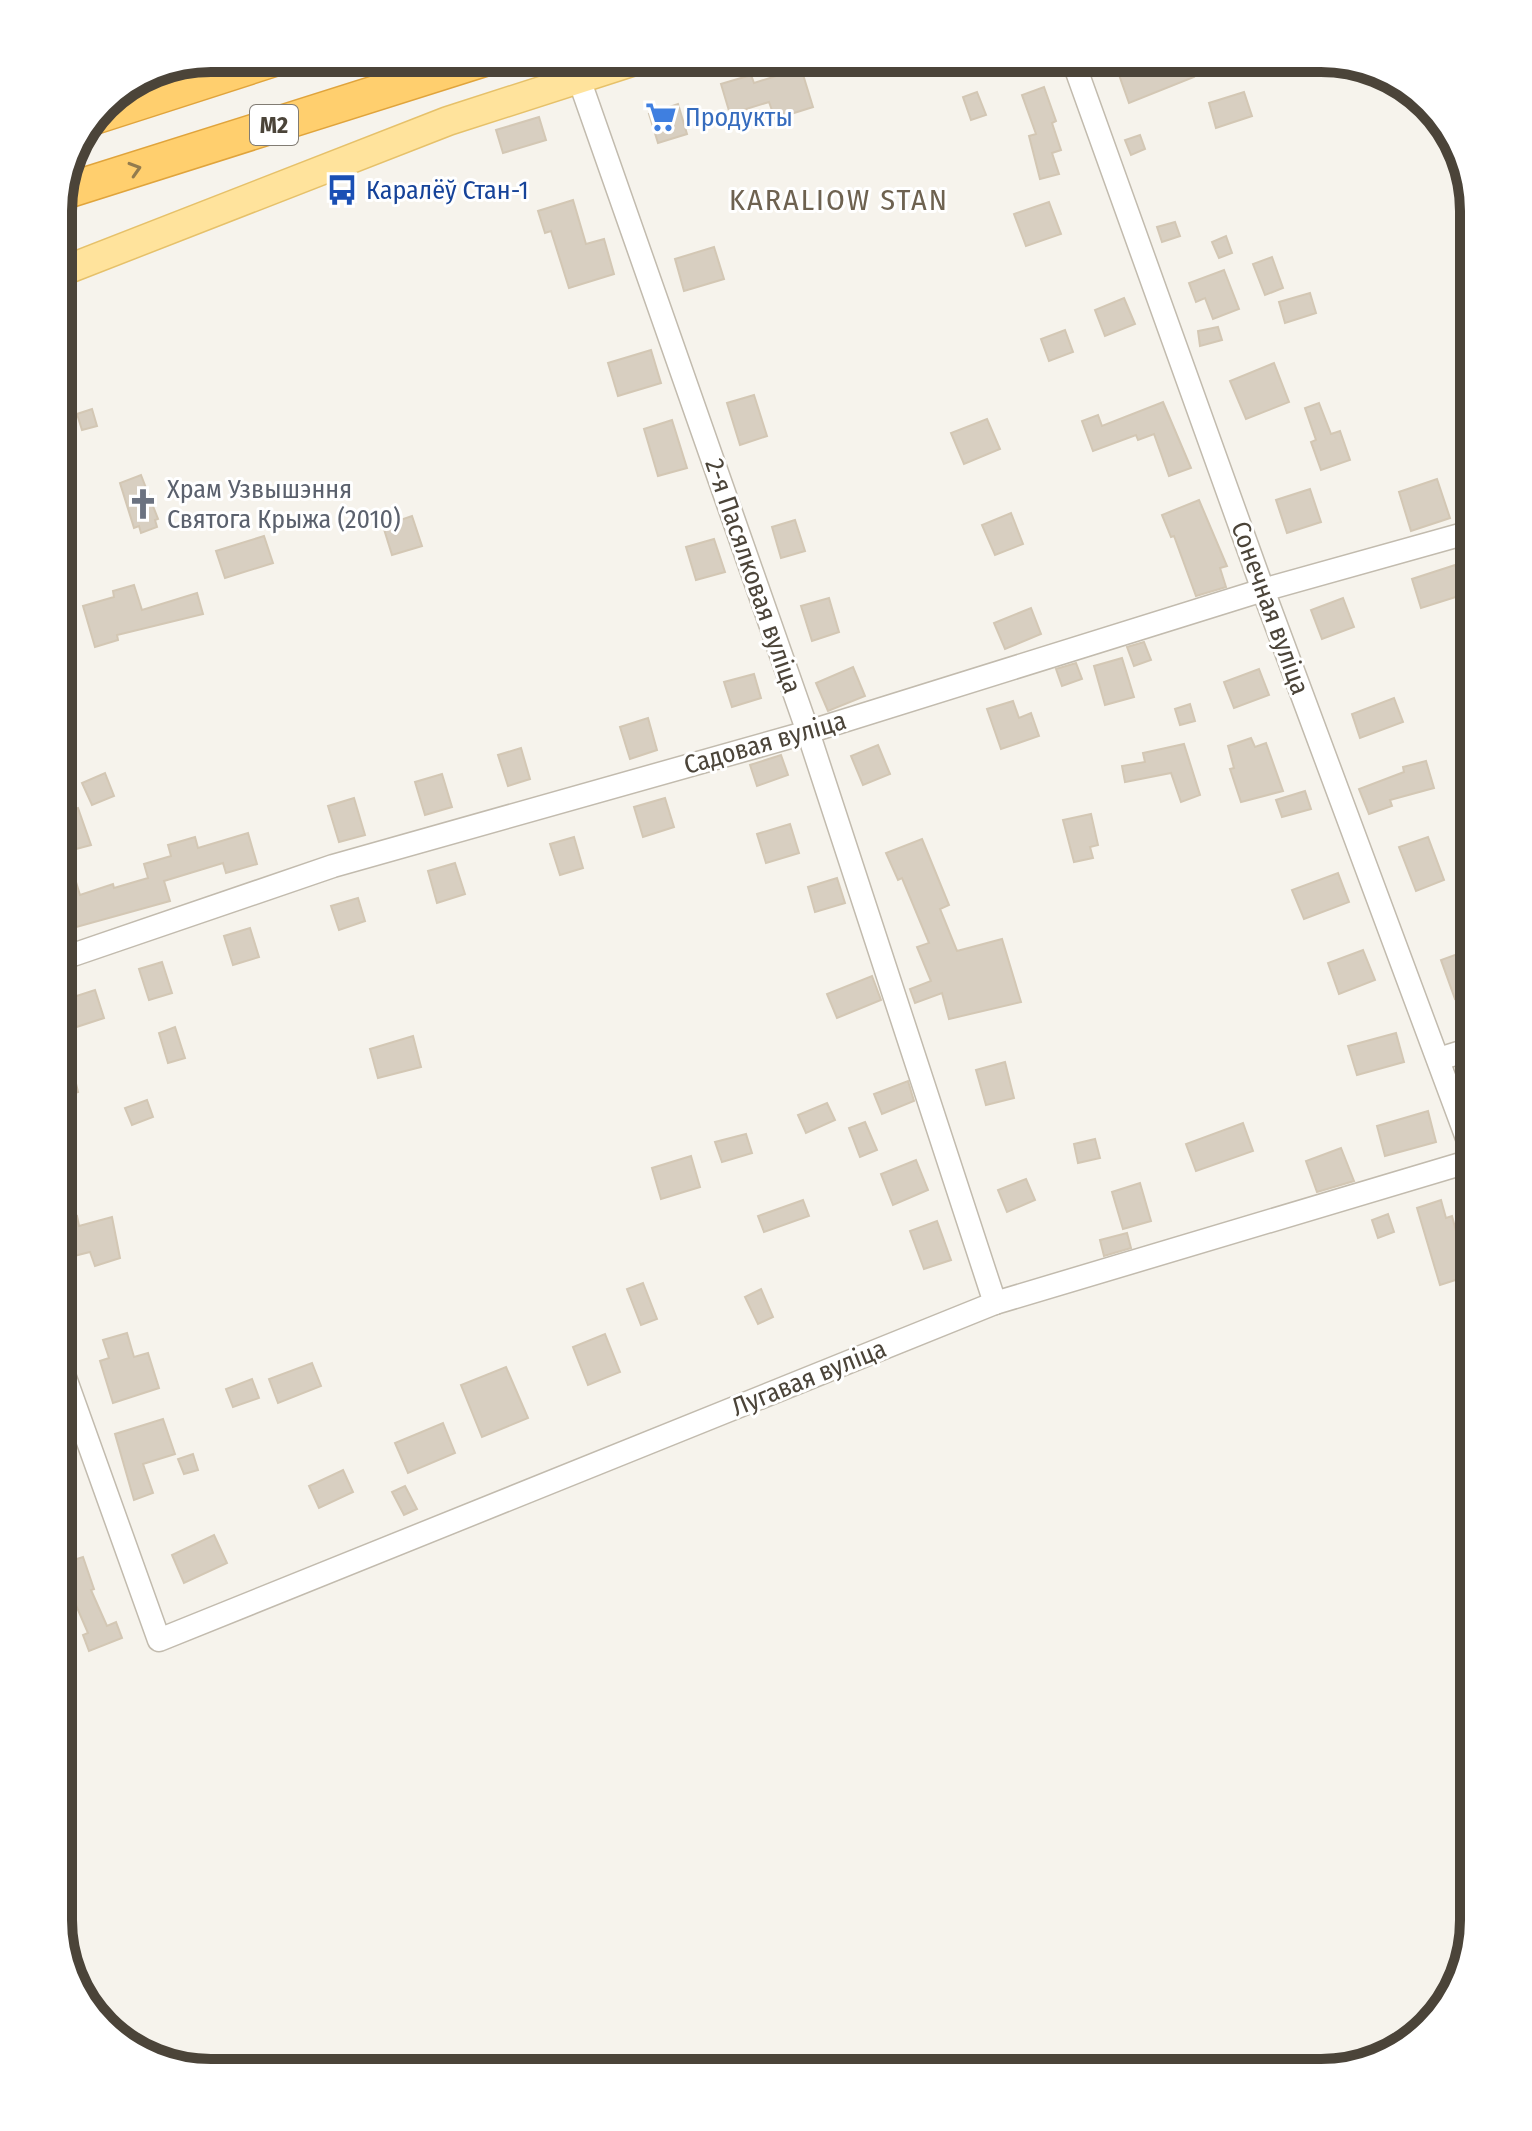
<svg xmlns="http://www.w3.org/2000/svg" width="1532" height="2131" font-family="'Fira Sans Condensed',sans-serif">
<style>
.green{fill:#d2eab5}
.building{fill:#d8cfc1;stroke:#d3c7b4;stroke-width:2}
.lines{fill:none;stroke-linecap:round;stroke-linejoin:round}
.minor-casing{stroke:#c2bbae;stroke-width:25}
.major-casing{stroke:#e6c16a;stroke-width:31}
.highway-casing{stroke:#e0a43c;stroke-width:37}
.minor{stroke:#fff;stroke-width:22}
.major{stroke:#ffe39c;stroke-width:28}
.highway{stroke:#ffcf6e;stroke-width:34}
.oneway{stroke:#937c4e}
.labels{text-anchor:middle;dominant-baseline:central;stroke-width:6;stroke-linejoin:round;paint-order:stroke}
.shield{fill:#fff;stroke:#817c74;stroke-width:2}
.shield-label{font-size:24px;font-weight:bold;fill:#4b4439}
.shop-label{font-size:26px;fill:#366cbe;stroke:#fff;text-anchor:start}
.transit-label{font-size:26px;fill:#164399;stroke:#fff;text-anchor:start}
.worship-label{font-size:26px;fill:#5b616d;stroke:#fff;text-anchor:start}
.street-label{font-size:26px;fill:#4b4439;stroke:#fff}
.quarter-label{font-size:30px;letter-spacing:2px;fill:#6e6250;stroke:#fff}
.rim{fill:none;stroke:#4b4439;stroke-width:10}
</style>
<rect width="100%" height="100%" fill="#f6f3ec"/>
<!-- green -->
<polygon class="green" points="58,1800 70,1843 61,1931 58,1920"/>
<!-- building -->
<g class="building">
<polygon points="1113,58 1188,58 1194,77 1129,103"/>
<polygon points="801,68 813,107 775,119 769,102 730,114 721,84 751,75 754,83"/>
<polygon points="1044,87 1056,121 1052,123 1061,150 1052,153 1059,174 1040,179 1029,136 1036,134 1022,95"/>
<polygon points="977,92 986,115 971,120 963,97"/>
<polygon points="1244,92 1252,116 1216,128 1209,103"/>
<polygon points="678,104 687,134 658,143 649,114"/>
<polygon points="539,117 546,140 503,153 496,130"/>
<polygon points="1140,135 1145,149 1131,155 1125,140"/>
<polygon points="573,200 586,244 604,239 614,274 569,288 551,231 545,233 538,211"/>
<polygon points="1049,202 1061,234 1026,246 1014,214"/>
<polygon points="1175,222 1180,236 1162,242 1157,227"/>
<polygon points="1226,236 1232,253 1219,258 1212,242"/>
<polygon points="714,247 724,279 684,291 675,259"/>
<polygon points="1272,257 1283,288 1265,295 1253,264"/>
<polygon points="1224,270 1239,309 1213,319 1205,298 1196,302 1189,283"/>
<polygon points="1310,293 1316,313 1285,323 1279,302"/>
<polygon points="1124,298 1135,324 1105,336 1095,310"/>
<polygon points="1218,327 1222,340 1200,346 1198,331"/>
<polygon points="1065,330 1073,352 1049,361 1041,339"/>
<polygon points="651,350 661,383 618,396 608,363"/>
<polygon points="1274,363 1289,402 1246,419 1230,381"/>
<polygon points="754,395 767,436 740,445 727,403"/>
<polygon points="1163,402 1191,468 1169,476 1154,434 1138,440 1136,435 1093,451 1082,421 1098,415 1102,426"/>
<polygon points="1319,403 1331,434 1340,431 1350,460 1321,470 1311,442 1316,440 1305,408"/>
<polygon points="92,409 97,426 82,430 77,414"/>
<polygon points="987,419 1000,449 964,464 951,433"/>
<polygon points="672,420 687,468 658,476 644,429"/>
<polygon points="141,475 158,519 155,520 157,527 141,533 139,526 134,528 120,483"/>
<polygon points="1437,479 1450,518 1411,531 1399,492"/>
<polygon points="1310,489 1321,522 1287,533 1276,500"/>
<polygon points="1199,500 1227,566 1220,568 1226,587 1196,596 1174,536 1171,537 1162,515"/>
<polygon points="1011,513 1023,544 995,555 982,525"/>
<polygon points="412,516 422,546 392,555 383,526"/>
<polygon points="795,520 805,551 781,558 772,527"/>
<polygon points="264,536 273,563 225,578 216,551"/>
<polygon points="714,539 725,572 696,580 686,547"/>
<polygon points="1455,565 1465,594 1421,608 1412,579"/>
<polygon points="134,585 142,610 197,593 203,614 117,635 118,640 95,647 83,606 114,597 113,591"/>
<polygon points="829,598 839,632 812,641 801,606"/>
<polygon points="1343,598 1354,627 1322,639 1311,610"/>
<polygon points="1031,608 1041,634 1005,649 994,623"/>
<polygon points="1144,642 1151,660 1134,666 1127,647"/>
<polygon points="1122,658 1134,697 1105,705 1094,666"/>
<polygon points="1076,663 1082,679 1062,686 1056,669"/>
<polygon points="853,667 865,696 828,711 816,683"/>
<polygon points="1259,669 1269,695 1234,708 1224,682"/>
<polygon points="754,674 761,698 732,707 724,682"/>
<polygon points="1394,698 1403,722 1360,738 1352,714"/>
<polygon points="1013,701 1019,718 1031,713 1039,736 1001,749 987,709"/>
<polygon points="1190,704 1195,721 1180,725 1175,709"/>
<polygon points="648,718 657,750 630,759 620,727"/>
<polygon points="1251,738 1255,747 1266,743 1283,791 1241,802 1230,769 1234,768 1228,746"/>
<polygon points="1184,744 1200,795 1181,802 1171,773 1125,782 1122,766 1145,762 1143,753"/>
<polygon points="878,745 890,774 863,785 851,756"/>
<polygon points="521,748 530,779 508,786 498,755"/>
<polygon points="781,755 788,775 757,786 750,765"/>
<polygon points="1426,761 1434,788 1390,800 1392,806 1369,814 1359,789 1404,772 1403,767"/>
<polygon points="105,773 114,796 92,805 82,783"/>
<polygon points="442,774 452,807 425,815 415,782"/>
<polygon points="1305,791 1311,809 1282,817 1276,800"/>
<polygon points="354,798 365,835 339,842 328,806"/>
<polygon points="665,798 674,827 643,837 634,807"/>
<polygon points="78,808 91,845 76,849 63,813"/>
<polygon points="1091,814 1098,845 1090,847 1093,858 1074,862 1063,820"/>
<polygon points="790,824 799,853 766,863 757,834"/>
<polygon points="248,833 257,864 226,873 223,863 164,881 170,901 62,931 58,873 72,869 80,895 113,884 114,888 148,878 144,864 171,856 168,845 195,837 198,848"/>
<polygon points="574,837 583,868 560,875 550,844"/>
<polygon points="1428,837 1444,880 1416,891 1399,847"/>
<polygon points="922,839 949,905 940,909 957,951 1002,939 1021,1002 949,1019 942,993 915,1003 910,989 931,981 917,947 929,943 902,878 898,880 886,853"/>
<polygon points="455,863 465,894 437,903 428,871"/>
<polygon points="1338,873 1349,902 1304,919 1292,890"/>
<polygon points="837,878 845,903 815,912 808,887"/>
<polygon points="358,898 365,921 339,930 331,906"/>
<polygon points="250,928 259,957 233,965 224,936"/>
<polygon points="1363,950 1375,980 1339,994 1328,963"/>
<polygon points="1466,951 1474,971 1474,992 1455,999 1441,960"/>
<polygon points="162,962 172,993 149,1000 139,969"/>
<polygon points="872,976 881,1000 837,1018 827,994"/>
<polygon points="95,990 104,1018 58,1033 58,1002"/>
<polygon points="175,1027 185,1058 168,1063 159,1033"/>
<polygon points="1396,1033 1404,1062 1357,1075 1348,1046"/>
<polygon points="413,1036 421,1067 378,1078 370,1049"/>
<polygon points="1005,1062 1014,1098 986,1105 976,1070"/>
<polygon points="74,1075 78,1092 58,1098 58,1080"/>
<polygon points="908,1081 914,1101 882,1114 874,1094"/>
<polygon points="147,1100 153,1117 132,1125 125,1108"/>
<polygon points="827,1103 835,1120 806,1133 798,1115"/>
<polygon points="1428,1111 1436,1142 1385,1156 1377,1126"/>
<polygon points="865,1122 877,1150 860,1157 849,1128"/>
<polygon points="1243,1123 1253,1151 1196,1171 1186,1144"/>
<polygon points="746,1134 752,1153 722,1162 715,1142"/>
<polygon points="1095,1139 1100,1158 1078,1163 1074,1144"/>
<polygon points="1341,1148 1354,1181 1317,1192 1306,1161"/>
<polygon points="691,1156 700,1187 661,1199 652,1168"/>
<polygon points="916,1160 928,1190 893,1205 881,1174"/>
<polygon points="1026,1179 1035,1200 1007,1212 998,1190"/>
<polygon points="1140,1183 1151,1221 1123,1229 1112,1192"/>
<polygon points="803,1200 809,1216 764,1232 758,1216"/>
<polygon points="1441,1200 1446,1218 1452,1216 1468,1276 1440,1285 1417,1208"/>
<polygon points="1388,1214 1394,1232 1378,1238 1372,1220"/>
<polygon points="77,1216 79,1226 112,1217 120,1258 95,1266 90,1252 66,1258 65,1254 58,1255 58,1220"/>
<polygon points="937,1221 951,1260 924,1269 910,1231"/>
<polygon points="1127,1233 1131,1248 1104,1256 1100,1240"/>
<polygon points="643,1283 657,1319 641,1325 627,1289"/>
<polygon points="761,1289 773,1317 758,1324 745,1297"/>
<polygon points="127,1333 134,1357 148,1353 159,1388 113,1403 100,1361 109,1358 103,1340"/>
<polygon points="605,1334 620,1372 588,1385 573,1347"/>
<polygon points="312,1363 321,1386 278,1403 269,1379"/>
<polygon points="506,1367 528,1418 482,1437 461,1385"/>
<polygon points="252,1379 259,1398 233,1407 226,1389"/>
<polygon points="163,1419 175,1454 143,1464 153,1493 134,1500 115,1434"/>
<polygon points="443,1423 455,1453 408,1473 395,1443"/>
<polygon points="193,1454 198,1470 184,1474 178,1459"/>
<polygon points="343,1470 353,1492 319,1508 309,1486"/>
<polygon points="405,1486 417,1509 404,1515 392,1492"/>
<polygon points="70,1497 75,1511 58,1517 58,1501"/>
<polygon points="214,1535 227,1563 184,1583 172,1555"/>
<polygon points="83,1557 94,1589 91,1590 107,1626 116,1622 122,1638 89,1651 83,1635 88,1633 72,1596 65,1599 58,1578 58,1565"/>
</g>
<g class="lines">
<defs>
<g id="minor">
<polyline points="1072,58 1263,590 1474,1157"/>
<polyline points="579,79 808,732 995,1303"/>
<polyline points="58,960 333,866 808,732 1263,590 1474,531"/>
<polyline points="1439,1059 1474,1048"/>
<polyline points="58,1358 159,1640 995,1303 1474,1160"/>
</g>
<polyline id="major" points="58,273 448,121 644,58"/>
<g id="highway">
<polyline points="94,117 277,58"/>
<polyline points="60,193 487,58"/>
</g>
</defs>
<!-- minor casing -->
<use href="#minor" class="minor-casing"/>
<!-- major casing -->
<use href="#major" class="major-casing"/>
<!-- highway casing -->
<use href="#highway" class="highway-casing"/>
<!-- minor -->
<use href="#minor" class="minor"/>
<!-- major -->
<use href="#major" class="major"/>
<!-- highway -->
<use href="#highway" class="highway"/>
</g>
<!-- one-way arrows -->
<defs><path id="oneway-chevron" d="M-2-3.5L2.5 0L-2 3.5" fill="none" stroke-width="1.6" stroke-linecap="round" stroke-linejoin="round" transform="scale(2)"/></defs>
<use class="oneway" href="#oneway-chevron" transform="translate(135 169) rotate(-17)"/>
<!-- icons -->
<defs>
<symbol id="supermarket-bare" viewBox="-9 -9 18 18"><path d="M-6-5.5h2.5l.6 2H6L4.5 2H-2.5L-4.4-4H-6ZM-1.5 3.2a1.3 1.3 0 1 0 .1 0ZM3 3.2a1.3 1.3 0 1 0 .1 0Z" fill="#3f7fe0" stroke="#fff" stroke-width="2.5" paint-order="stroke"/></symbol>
<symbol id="bus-bare" viewBox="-9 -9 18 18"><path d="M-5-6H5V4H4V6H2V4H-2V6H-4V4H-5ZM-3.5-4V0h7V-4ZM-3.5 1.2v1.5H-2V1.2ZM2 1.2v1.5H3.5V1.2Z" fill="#1a4fb4" stroke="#fff" stroke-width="2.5" paint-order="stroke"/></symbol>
<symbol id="church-bare" viewBox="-9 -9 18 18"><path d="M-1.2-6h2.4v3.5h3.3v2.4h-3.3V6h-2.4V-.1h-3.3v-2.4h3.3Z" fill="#6b7280" stroke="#fff" stroke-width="2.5" paint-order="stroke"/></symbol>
</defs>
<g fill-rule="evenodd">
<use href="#supermarket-bare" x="639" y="95" width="44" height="44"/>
<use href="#bus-bare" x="320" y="168" width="44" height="44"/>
<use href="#church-bare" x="121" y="482" width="44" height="44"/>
</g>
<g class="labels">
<!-- shield labels -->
<rect class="shield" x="250" y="105" width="48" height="40" rx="6"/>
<g class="shield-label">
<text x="274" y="125">М2</text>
</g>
<!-- shop labels -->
<g class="shop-label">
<text x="685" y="117">Продукты</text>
</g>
<!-- transit labels -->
<g class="transit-label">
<text x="366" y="190">Каралёў Стан-1</text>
</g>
<!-- worship labels -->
<g class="worship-label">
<text x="167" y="489">Храм Узвышэння<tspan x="167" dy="30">Святога Крыжа (2010)</tspan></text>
</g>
<!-- street labels -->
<g class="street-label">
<text transform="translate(753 576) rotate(71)">2-я Пасялковая вуліца</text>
<text transform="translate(1270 608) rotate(70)">Сонечная вуліца</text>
<text transform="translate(765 743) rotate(-16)">Садовая вуліца</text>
<text transform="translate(809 1378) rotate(-22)">Лугавая вуліца</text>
</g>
<!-- quarter labels -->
<g class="quarter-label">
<text x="839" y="200">KARALIOW STAN</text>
</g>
</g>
<!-- crop -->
<path d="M0 0H1532V2131H0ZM211 72H1321A139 139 0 0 1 1460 211V1920A139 139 0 0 1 1321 2059H211A139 139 0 0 1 72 1920V211A139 139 0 0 1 211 72Z" fill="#fff" fill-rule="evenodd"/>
<path class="rim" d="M211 72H1321A139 139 0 0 1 1460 211V1920A139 139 0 0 1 1321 2059H211A139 139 0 0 1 72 1920V211A139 139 0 0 1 211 72Z"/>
</svg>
